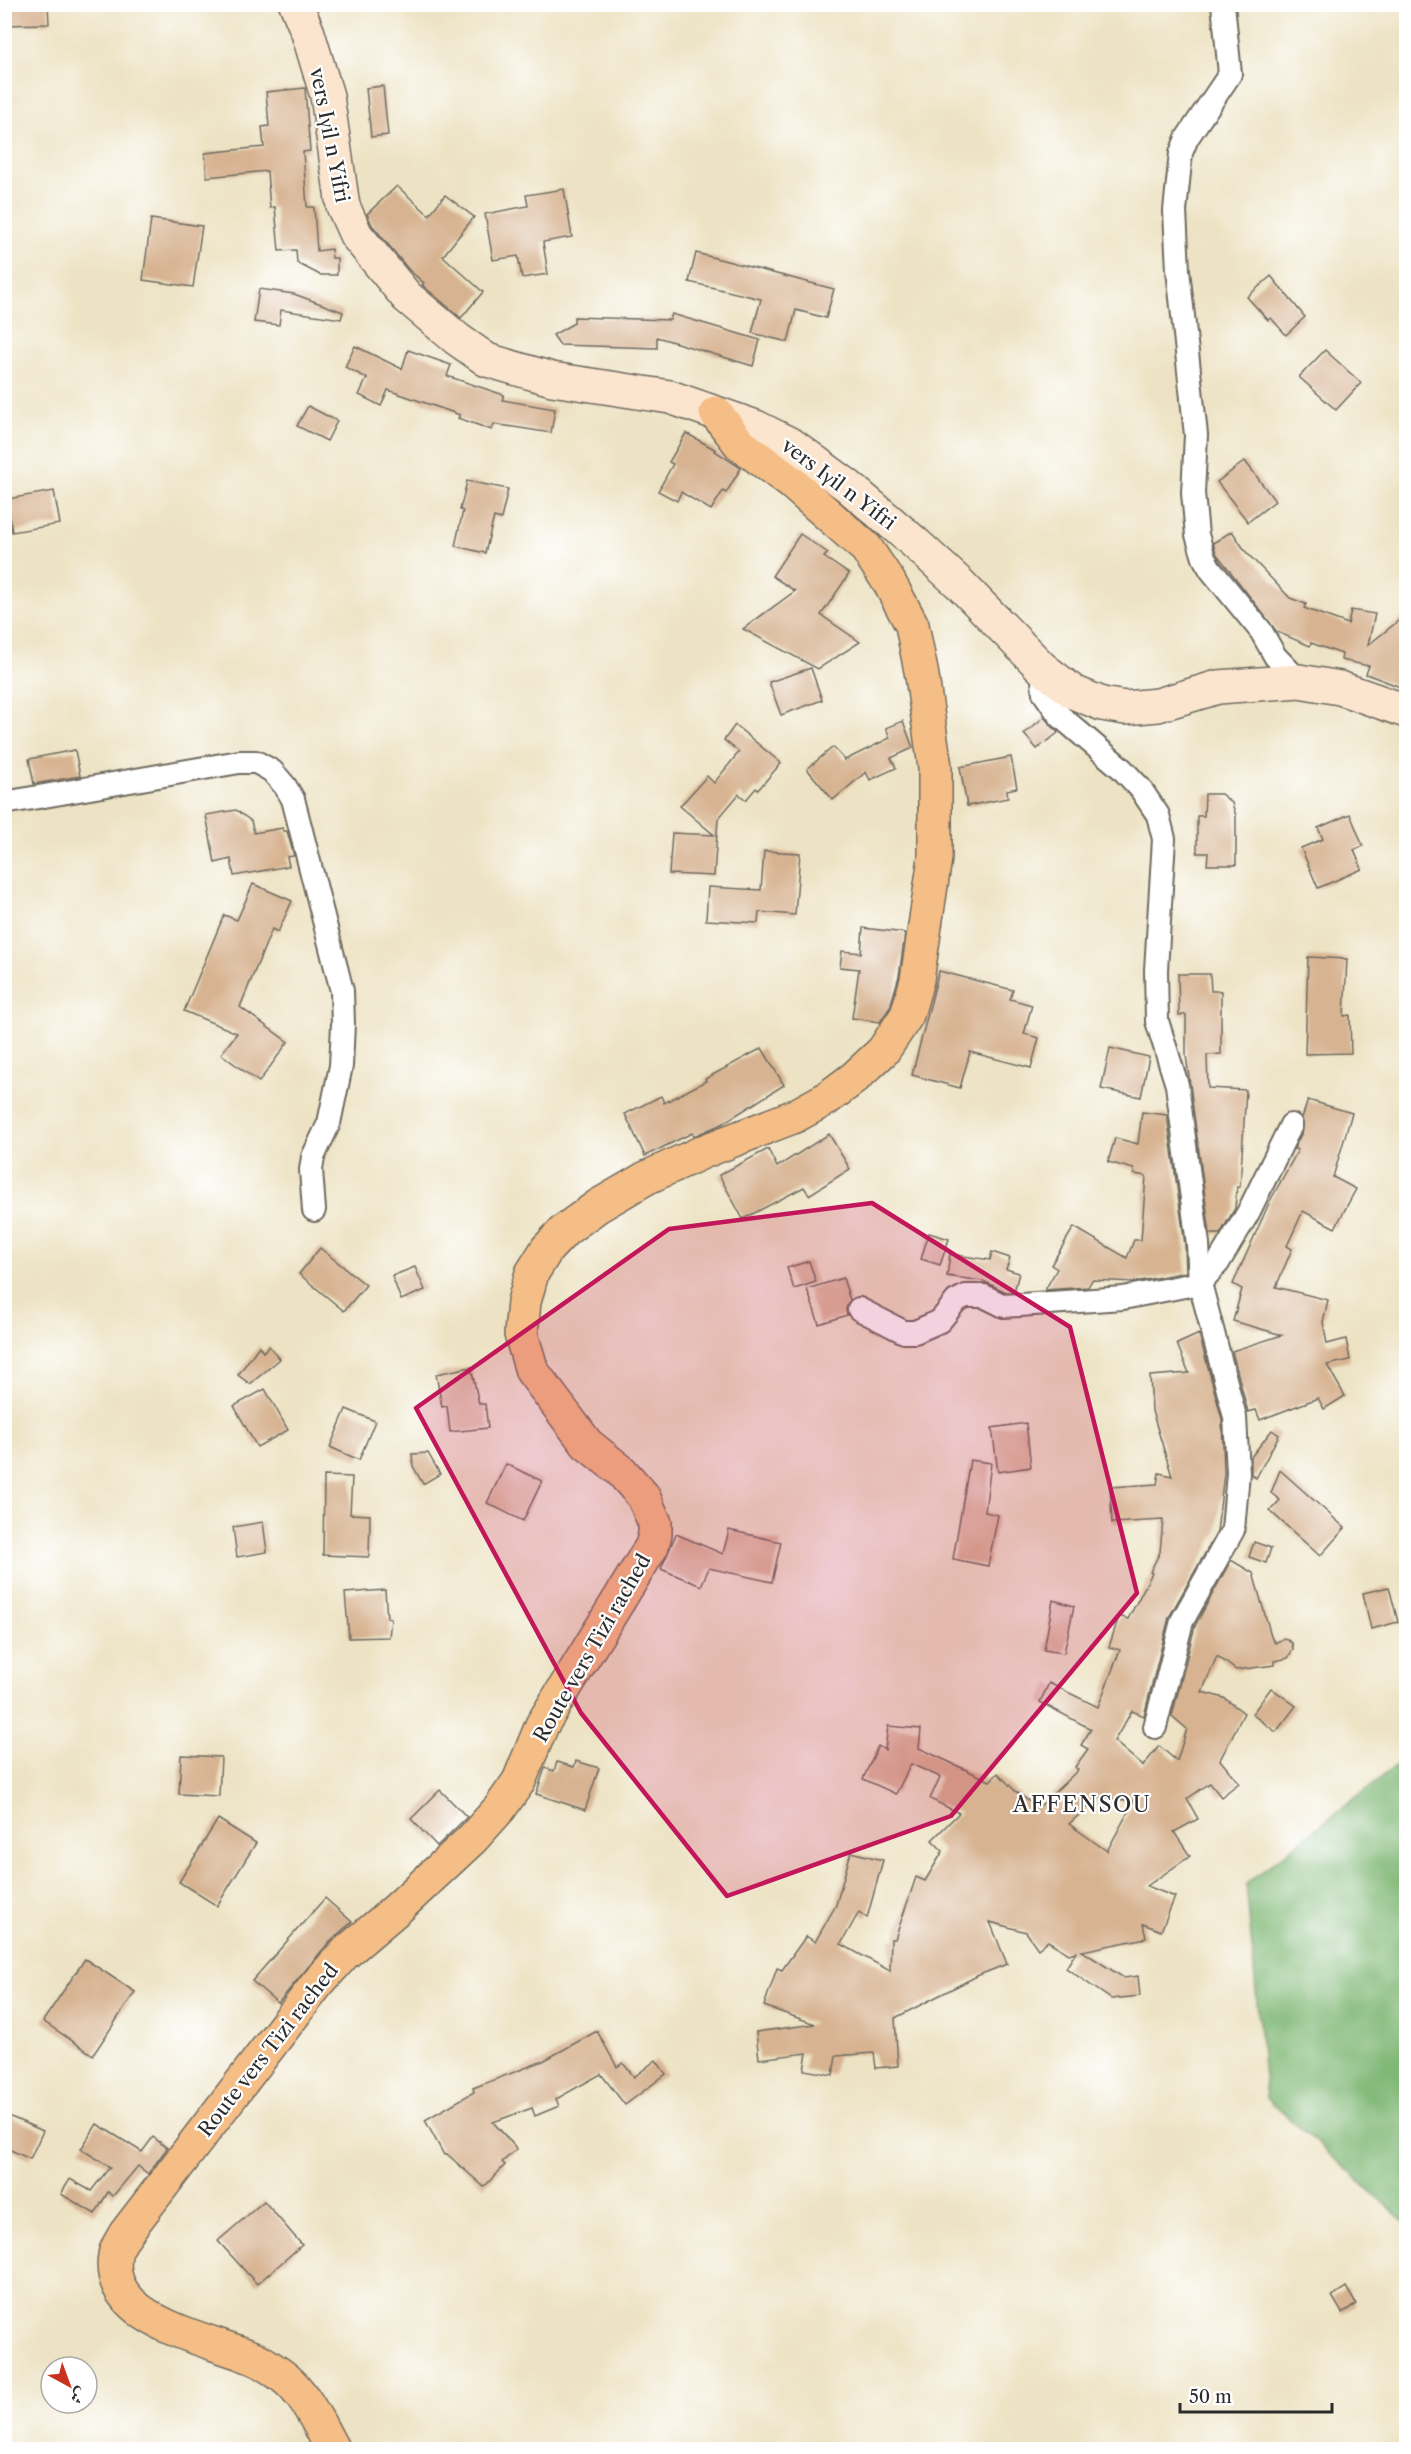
<svg xmlns="http://www.w3.org/2000/svg" width="1411" height="2454" font-family="'Libre Caslon Text',Amiri,serif">
<style>
.forest{fill:#7fb774;stroke:#557150;stroke-width:1.5}
.building{fill:#d7b391;fill-rule:evenodd}
.lines{fill:none;stroke-linecap:round;stroke-linejoin:round}
.minor-casing{stroke:#6f6b61;stroke-width:26}
.secondary-casing{stroke:#6f6b61;stroke-width:36}
.primary-casing{stroke:#6f6b61;stroke-width:36}
.minor{stroke:#fff;stroke-width:22}
.secondary{stroke:#fbe5cf;stroke-width:33}
.primary{stroke:#f5be86;stroke-width:33}
.marked{fill:#c2185b;fill-opacity:0.2;stroke:#c2185b;stroke-width:4.5;stroke-linejoin:round}
.labels{text-anchor:middle;dominant-baseline:central;stroke-width:4.5;stroke-linejoin:round;paint-order:stroke}
.street-label{font-size:20px;fill:#2b2b2b;stroke:#fff}
.quarter-label{font-size:22px;letter-spacing:1.5px;fill:#2b2b2b;stroke:#fff}
</style>
<rect width="100%" height="100%" fill="#fff"/>
<filter id="ink" filterUnits="userSpaceOnUse"><feTurbulence type="fractalNoise" baseFrequency=".0167" numOctaves="2"/><feDisplacementMap in="SourceGraphic" scale="12" xChannelSelector="R" yChannelSelector="G"/><feConvolveMatrix kernelMatrix="1 2 1 2 8 2 1 2 1" color-interpolation-filters="sRGB"/></filter>
<filter id="wash" filterUnits="userSpaceOnUse"><feTurbulence type="fractalNoise" baseFrequency=".008" numOctaves="4" result="noise"/><feDisplacementMap in="SourceGraphic" scale="24" xChannelSelector="R" yChannelSelector="G"/><feGaussianBlur stdDeviation="1.35" result="paint"/><feColorMatrix in="noise" values="0 0 0 0 0 0 0 0 0 0 0 0 0 0 0 0 0 1.4 0 .05"/><feComposite in="paint" operator="in"/></filter>
<g filter="url(#wash)">
<rect width="100%" height="100%" fill="#ede3c4"/>
<!-- forest -->
<polygon class="forest" points="1406,1758 1406,2222 1266,2098 1246,1884"/>
<g id="blocks">
<!-- building -->
<g class="building">
<polygon points="4,4 48,4 49,24 4,25"/>
<polygon points="383,86 388,135 371,137 366,88"/>
<polygon points="305,88 310,151 303,152 307,207 314,207 317,251 331,249 332,258 337,258 337,275 320,275 297,263 296,250 279,251 275,207 270,208 267,171 207,177 205,153 264,147 262,127 269,126 266,92"/>
<polygon points="397,186 429,215 445,195 474,217 443,256 483,292 461,318 422,285 424,283 409,270 372,225 367,214"/>
<polygon points="564,189 572,237 543,242 548,274 522,278 518,256 493,260 485,214 528,206 526,195"/>
<polygon points="151,219 202,226 193,287 143,280"/>
<polygon points="696,253 834,289 826,318 796,310 788,342 752,333 761,299 689,282"/>
<polygon points="1271,276 1305,317 1286,335 1271,318 1268,320 1247,297"/>
<polygon points="259,289 294,294 343,312 341,319 281,310 279,325 254,322"/>
<polygon points="672,314 760,340 753,366 657,337 657,348 560,345 553,335 574,323 574,317 670,320"/>
<polygon points="355,346 402,369 408,350 451,365 447,376 504,395 502,400 555,409 551,433 494,424 492,430 458,418 460,415 388,390 381,406 359,395 367,378 345,367"/>
<polygon points="1325,350 1361,383 1336,410 1299,377"/>
<polygon points="308,406 337,421 327,441 297,426"/>
<polygon points="686,433 716,450 715,451 741,468 726,493 723,491 711,510 681,492 677,501 658,491 673,464 669,462"/>
<polygon points="1245,461 1275,501 1248,522 1217,482"/>
<polygon points="467,481 508,489 501,519 494,517 485,553 455,546 463,511 460,510"/>
<polygon points="54,491 60,524 12,532 7,499"/>
<polygon points="1232,531 1246,552 1290,598 1306,604 1304,608 1348,624 1351,610 1375,614 1368,645 1407,614 1407,678 1403,688 1366,674 1369,666 1341,660 1342,654 1311,643 1310,646 1277,632 1216,553 1213,543"/>
<polygon points="800,534 828,553 824,557 849,574 821,615 860,642 818,669 743,629 795,591 772,576"/>
<polygon points="811,668 822,700 781,715 769,682"/>
<polygon points="1044,717 1058,733 1037,749 1024,734"/>
<polygon points="903,721 913,748 891,758 896,768 870,780 866,772 833,800 807,769 833,747 845,760 890,738 886,728"/>
<polygon points="735,725 781,763 758,790 756,788 746,800 739,794 718,819 714,876 669,874 672,833 714,835 680,806 707,776 714,783 739,752 724,740"/>
<polygon points="75,750 80,776 34,784 29,759"/>
<polygon points="1011,757 1017,788 1007,790 1008,798 967,806 960,767"/>
<polygon points="1205,794 1221,794 1232,803 1236,816 1236,865 1207,865 1208,853 1197,853 1197,816 1204,816"/>
<polygon points="236,810 251,821 254,833 283,828 283,831 287,831 294,856 287,857 289,866 234,876 231,859 215,863 206,815"/>
<polygon points="1350,814 1363,846 1354,850 1362,869 1318,888 1301,848 1323,839 1318,828"/>
<polygon points="764,851 800,853 795,915 759,912 758,923 706,920 708,887 761,890"/>
<polygon points="253,884 292,901 278,932 272,929 240,1007 288,1042 259,1082 221,1054 237,1033 184,1011 224,915 237,920"/>
<polygon points="863,928 905,933 899,976 890,1007 880,1022 852,1018 859,969 840,967 842,951 861,953"/>
<polygon points="1308,957 1347,959 1344,1016 1350,1015 1351,1053 1305,1054"/>
<polygon points="939,971 1013,990 1010,999 1032,1005 1024,1034 1039,1038 1031,1068 970,1052 960,1088 912,1075"/>
<polygon points="1178,974 1210,974 1211,991 1221,991 1221,1054 1207,1055 1208,1088 1246,1090 1240,1187 1237,1187 1235,1208 1220,1234 1210,1234 1186,1055 1186,1015 1179,1015"/>
<polygon points="762,1048 784,1085 722,1124 694,1136 692,1133 645,1156 625,1114 661,1096 664,1103 706,1081 705,1079"/>
<polygon points="1110,1048 1149,1057 1141,1097 1101,1089"/>
<polygon points="1308,1100 1352,1113 1333,1177 1356,1189 1335,1228 1303,1211 1287,1246 1292,1249 1276,1287 1328,1300 1323,1322 1327,1344 1346,1339 1350,1360 1327,1365 1345,1396 1324,1409 1318,1398 1260,1420 1256,1410 1248,1412 1232,1351 1282,1335 1233,1321 1242,1289 1233,1284 1270,1201 1298,1150 1294,1149 1303,1130 1302,1118"/>
<polygon points="1142,1112 1167,1115 1185,1245 1186,1272 1135,1282 1092,1280 1088,1287 1045,1290 1057,1269 1051,1265 1074,1227 1127,1258 1134,1240 1141,1240 1146,1176 1134,1174 1134,1169 1108,1162 1115,1138 1138,1144"/>
<polygon points="829,1134 850,1169 809,1195 804,1187 743,1219 719,1175 768,1149 777,1167"/>
<polygon points="929,1233 949,1239 940,1265 921,1259"/>
<polygon points="320,1248 366,1285 344,1311 299,1274"/>
<polygon points="992,1252 1010,1258 1006,1269 1019,1273 1014,1292 1006,1292 983,1281 947,1276 950,1254 990,1260"/>
<polygon points="809,1261 816,1282 794,1289 787,1268"/>
<polygon points="415,1267 425,1290 401,1300 392,1276"/>
<polygon points="843,1278 850,1300 846,1309 847,1315 819,1324 807,1289"/>
<path d="M1199 1334 1222 1419 1224 1473 1217 1532 1169 1617 1144 1716 1132 1711 1114 1741 1143 1766 1159 1746 1177 1761 1187 1729 1172 1716 1195 1626 1231 1560 1253 1573 1272 1639 1275 1643 1284 1638 1292 1643 1293 1649 1288 1658 1275 1661V1665L1236 1670 1217 1656 1202 1692 1224 1698 1244 1713 1220 1760 1239 1783 1221 1797 1210 1783 1187 1799 1198 1819 1174 1832 1190 1856 1147 1886 1175 1897 1161 1931 1143 1924 1146 1938 1082 1951 1124 1978 1138 1976 1140 1996 1111 1999 1066 1968 1076 1952 1069 1954 1048 1941 1038 1949 1026 1932 990 1922 1007 1964 979 1975 895 2018 898 2066 876 2068 874 2053 836 2056 833 2075 804 2070 807 2053 759 2059 756 2032 815 2024 764 2006 777 1968 782 1970 806 1936 815 1942 836 1905 851 1852 883 1860 867 1918 859 1912 841 1944 890 1971 891 1939H895L916 1877 925 1881 943 1851 932 1840 959 1813 930 1799 940 1777 911 1764 896 1794 863 1779 878 1746 885 1750 888 1726 921 1729 919 1748 990 1781 998 1773 1015 1791 1038 1808 1078 1770 1075 1767 1088 1749 1081 1745 1091 1729 1040 1702 1049 1683 1098 1707 1120 1650 1109 1647 1119 1616 1128 1619 1152 1573 1150 1572 1160 1552 1163 1520 1112 1523 1110 1487 1157 1484 1159 1473 1172 1476 1152 1411 1150 1376 1189 1373 1177 1344ZM1099 1797 1134 1801 1107 1851 1069 1824Z"/>
<polygon points="259,1346 263,1352 269,1346 280,1359 250,1384 238,1375"/>
<polygon points="471,1367 479,1404 485,1404 488,1428 450,1432 447,1406 442,1407 436,1374"/>
<polygon points="265,1389 288,1430 257,1447 234,1406"/>
<polygon points="346,1409 375,1421 359,1460 330,1447"/>
<polygon points="1026,1423 1031,1467 998,1472 992,1428"/>
<polygon points="1272,1430 1279,1435 1256,1478 1251,1474 1251,1457"/>
<polygon points="428,1453 440,1474 423,1484 413,1466 412,1454"/>
<polygon points="970,1460 991,1463 985,1512 998,1515 988,1566 953,1559"/>
<polygon points="506,1464 542,1481 523,1521 487,1503"/>
<polygon points="1280,1470 1345,1528 1320,1556 1270,1511 1280,1500 1271,1493"/>
<polygon points="324,1476 352,1477 350,1514 370,1515 369,1557 323,1555"/>
<polygon points="263,1522 267,1552 237,1557 233,1527"/>
<polygon points="729,1530 781,1542 772,1582 709,1568 701,1586 661,1569 676,1534 723,1554"/>
<polygon points="1254,1542 1271,1548 1266,1563 1249,1557"/>
<polygon points="1389,1587 1398,1622 1371,1629 1363,1593"/>
<polygon points="385,1590 387,1618 391,1619 389,1637 349,1638 345,1593"/>
<polygon points="1053,1600 1074,1606 1064,1653 1044,1650"/>
<polygon points="1271,1688 1296,1706 1276,1732 1252,1714"/>
<polygon points="181,1755 221,1757 219,1796 179,1794"/>
<polygon points="576,1761 599,1768 585,1810 536,1794 545,1768 554,1771 557,1762 574,1767"/>
<polygon points="440,1790 467,1817 437,1846 411,1819"/>
<polygon points="218,1819 256,1843 217,1906 179,1882"/>
<polygon points="325,1898 352,1922 330,1941 278,2003 252,1981"/>
<polygon points="85,1959 135,1992 93,2055 43,2021"/>
<polygon points="597,2031 617,2067 623,2063 634,2077 656,2060 666,2074 625,2105 601,2074 556,2099 559,2106 535,2116 532,2108 493,2122 517,2149 502,2162 505,2165 484,2187 447,2154 444,2155 425,2120 474,2092 473,2088 543,2061"/>
<polygon points="4,2114 43,2131 30,2159 4,2147"/>
<polygon points="97,2124 142,2152 153,2137 167,2148 148,2174 138,2166 113,2196 108,2192 95,2214 61,2194 70,2179 91,2191 110,2167 81,2149"/>
<polygon points="264,2201 302,2245 257,2284 218,2241"/>
<polygon points="1346,2287 1356,2304 1342,2313 1332,2296"/>
</g>
</g>
</g>
<g filter="url(#ink)">
<use href="#blocks" fill-opacity="0" stroke="#6f6b61" stroke-width="1.5"/>
<g class="lines">
<defs>
<g id="minor">
<polyline points="1223,4 1230,74 1187,138 1181,153 1175,211 1178,270 1196,435 1193,493 1197,535 1204,558 1211,570 1261,631 1275,656 1299,681"/>
<polyline points="1042,668 1044,693 1060,716 1121,768 1140,788 1158,815 1164,839 1156,970 1157,1021 1177,1085 1198,1244 1200,1283 1235,1417 1238,1473 1233,1530 1182,1621 1155,1727"/>
<polyline points="4,803 239,762 256,762 272,771 285,786 293,799 342,991 343,1024 341,1066 329,1123 313,1157 311,1170 314,1210"/>
<polyline points="859,1309 904,1332 915,1332 940,1321 956,1301 966,1296 984,1296 1004,1306 1123,1298 1200,1283 1218,1263 1248,1213 1291,1125"/>
</g>
<polyline id="secondary" points="296,4 308,33 327,96 343,206 356,235 407,297 457,339 487,360 552,379 670,397 756,427 792,445 848,486 914,542 960,584 1042,668 1073,692 1102,704 1125,708 1158,705 1218,687 1299,681 1340,688 1406,711"/>
<path id="primary" d="M333 2450C319 2425 305 2392 281 2375 274 2370 266 2364 258 2360 214 2339 104 2324 115 2255 116 2248 122 2240 125 2234L317 1984 344 1954 397 1909 473 1838 500 1808 519 1781 542 1725 652 1546 655 1534V1523L643 1496 621 1471 587 1444 532 1371 521 1334 524 1302 532 1273 547 1249 565 1230 598 1206 646 1178 705 1151 795 1116 826 1099 854 1078 883 1051 907 1015 917 980 935 858V767L922 676 912 625 889 582 866 548 792 483 740 444 716 413"/>
</defs>
<!-- minor casing -->
<use href="#minor" class="minor-casing"/>
<!-- secondary casing -->
<use href="#secondary" class="secondary-casing"/>
<!-- primary casing -->
<use href="#primary" class="primary-casing"/>
<!-- minor -->
<use href="#minor" class="minor"/>
<!-- secondary -->
<use href="#secondary" class="secondary"/>
<!-- primary -->
<use href="#primary" class="primary"/>
</g>
</g>
<!-- marked area -->
<path class="marked" d="M872 1203 1070 1327 1137 1593 951 1816 727 1896 581 1713 416 1408 669 1229Z"/>
<g class="labels">
<!-- street labels -->
<g class="street-label">
<text transform="translate(330 135) rotate(79)">vers Iγil n Yifri</text>
<text transform="translate(839 484) rotate(37)">vers Iγil n Yifri</text>
<text transform="translate(592 1648) rotate(-60)">Route vers Tizi rached</text>
<text transform="translate(268 2050) rotate(-52)">Route vers Tizi rached</text>
</g>
<!-- quarter labels -->
<g class="quarter-label">
<text x="1082" y="1804">AFFENSOU</text>
</g>
</g>
<!-- margin -->
<rect width="1411" height="2454" fill="none" stroke="#fff" stroke-width="24"/>
<!-- north arrow -->
<g transform="translate(69 2385) rotate(139)"><circle r="28" fill="#ffffff" stroke="#aaaaaa" stroke-width="1.5"/>
<path d="M0-4.5L10 22L0 15L-10 22Z" fill="#c8321e"/>
<text y="-9" font-size="16" font-weight="bold" text-anchor="middle" fill="#2b2b2b">ش</text>
</g>
<!-- scale -->
<path d="M1180 2403v9h152v-9" fill="none" stroke="#2b2b2b" stroke-width="3"/>
<text x="1189" y="2403" font-size="18" fill="#2b2b2b" stroke="#ffffff" stroke-width="4.5" paint-order="stroke">50 m</text>
</svg>
